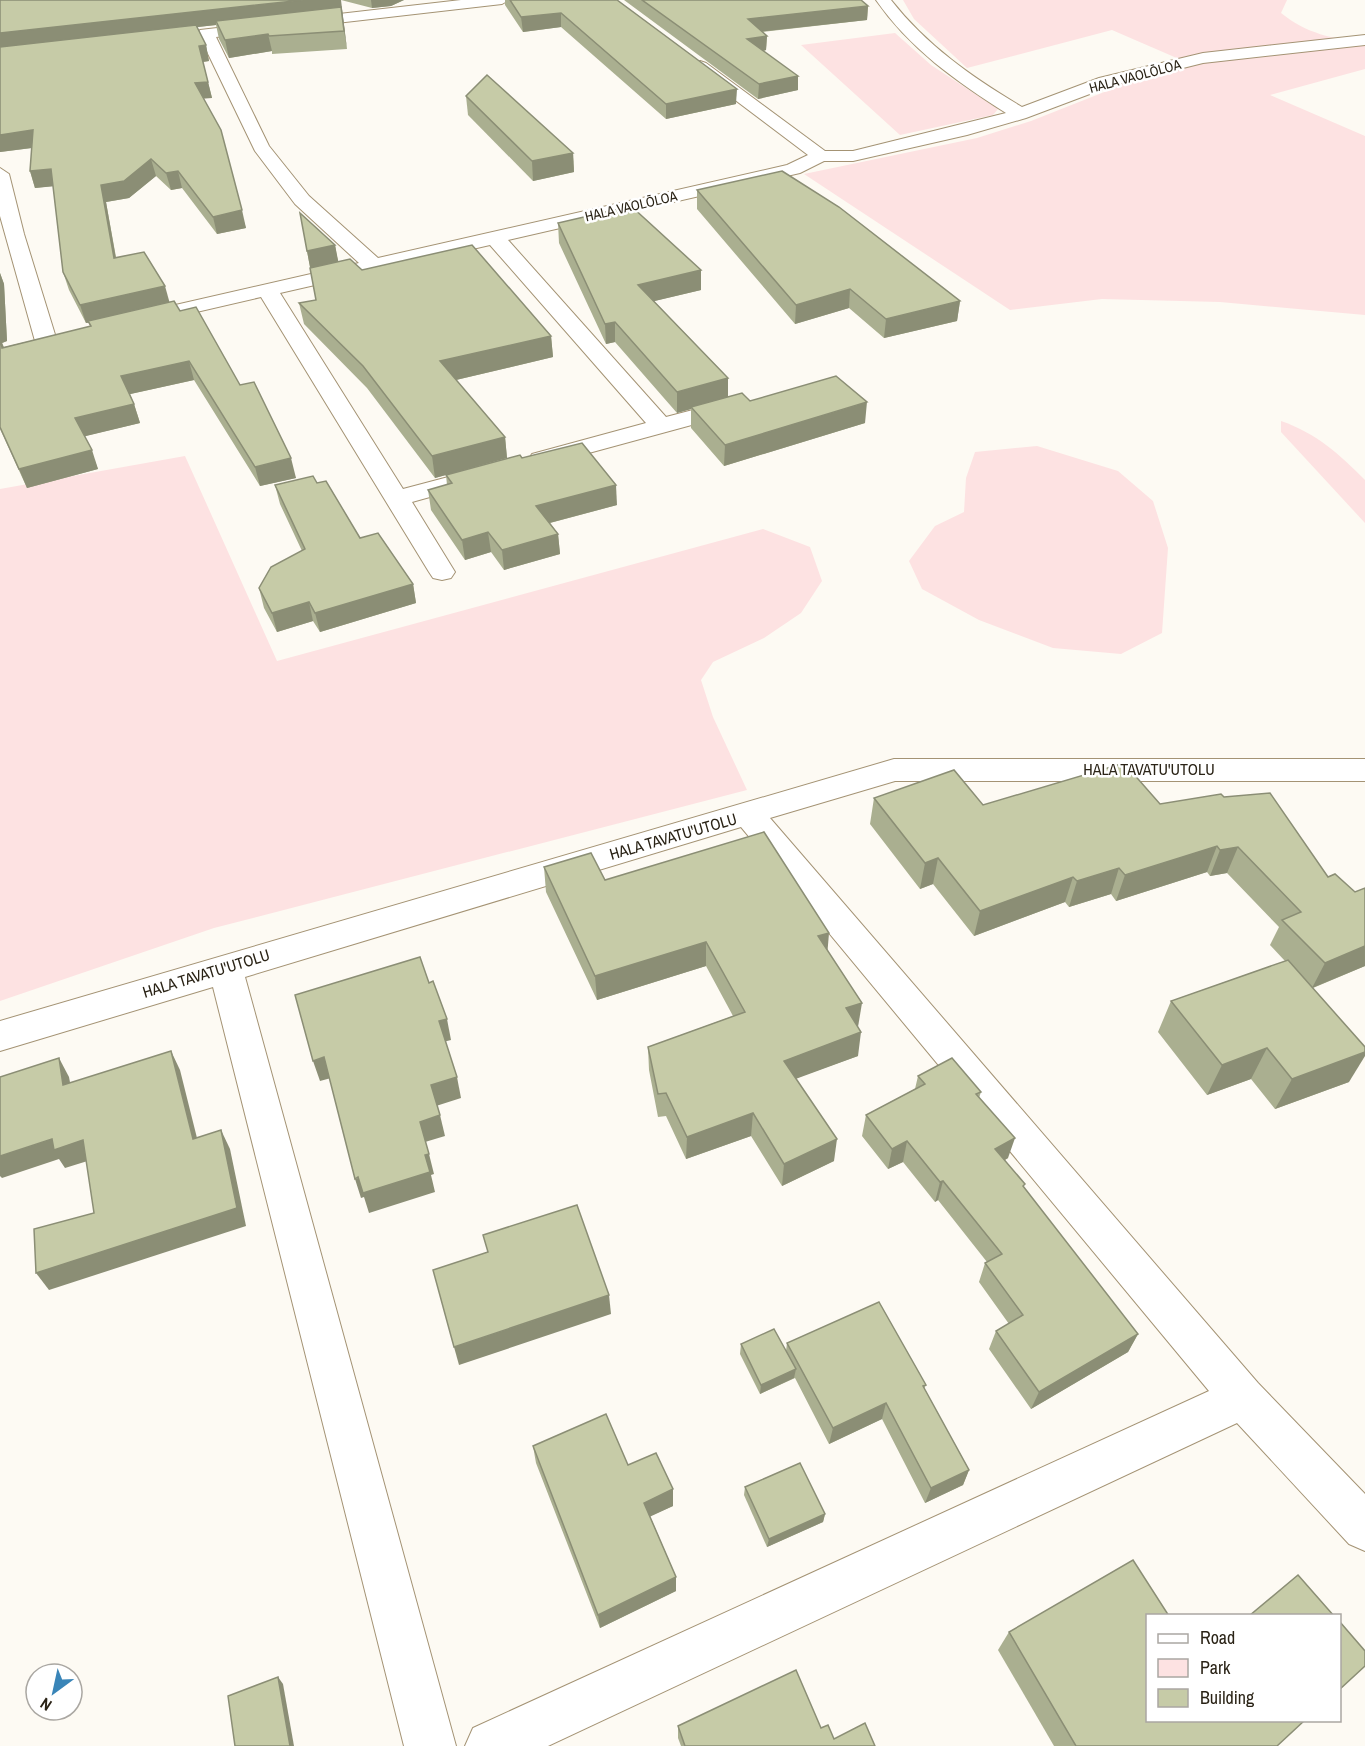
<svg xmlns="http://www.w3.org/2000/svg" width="1365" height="1746" font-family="'Archivo Narrow',sans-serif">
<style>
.green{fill:#fde2e2}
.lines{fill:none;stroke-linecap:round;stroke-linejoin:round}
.street-casing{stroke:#a49374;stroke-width:2}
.street{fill:#fff;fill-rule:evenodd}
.wall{fill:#aaaf90}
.shaded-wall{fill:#8b8e75}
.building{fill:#c6cba7;stroke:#8b8e75;stroke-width:1.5}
.labels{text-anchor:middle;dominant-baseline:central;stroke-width:5;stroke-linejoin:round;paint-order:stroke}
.far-street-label{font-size:14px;fill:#2a2316;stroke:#fff}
.street-label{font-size:16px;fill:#2a2316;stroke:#fff}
</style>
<rect width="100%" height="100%" fill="#fdfaf3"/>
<!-- green -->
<g class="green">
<path d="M903 0H1287L1281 13C1306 33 1333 40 1365 41V69L1270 95 1365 136V315L1220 302 1102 299 1010 310 804 174 977 138 1031 121 1117 87 1112 76 1179 59 1112 30 967 68 914 19Z"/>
<polygon points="895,33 931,65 998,109 993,115 900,135 801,45"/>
<path d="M1281 421C1316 433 1339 454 1365 480V523L1281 432Z"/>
<polygon points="1037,446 1118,471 1153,501 1168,548 1162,633 1121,654 1053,648 979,620 922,589 909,561 935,526 964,512 966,478 975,452"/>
<polygon points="185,456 277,661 763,529 810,547 822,581 801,613 764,638 713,662 701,680 713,717 747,790 214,928 0,1001 0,489"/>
</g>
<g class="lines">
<defs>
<g id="street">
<path d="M461 0H509L502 4 216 37 269 146 309 196 378 258 787 165 808 155 694 69 692 66 700 61 706 63 825 151H853L1006 113C956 81 910 49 876 0H891C927 46 972 77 1022 107L1099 78 1203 53 1365 35V45L1203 63 1111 86 1026 118 967 135 853 161H824L800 173 508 240 666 417 735 399 743 401 747 406 743 411 541 466 532 464 529 459 532 454 646 423 490 245 280 293 403 489 471 471 480 473 483 478 480 483 412 502 455 572 451 578 442 580 433 578 429 572 261 297 136 326 128 325 125 320 128 315 136 314 359 263 295 204 255 151 198 33 200 30Z"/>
<polygon points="0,168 9,174 24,234 57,341 54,346 38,346 35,341 0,216"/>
<polygon points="894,759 1365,759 1365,781 895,781 770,818 1258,1383 1365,1494 1365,1551 1349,1544 1237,1423 548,1746 465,1746 473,1728 1209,1391 741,827 245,977 456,1746 404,1746 213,987 0,1051 0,1021"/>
</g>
</defs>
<!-- street casing -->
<use href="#street" class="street-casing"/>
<!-- street -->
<use href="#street" class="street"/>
</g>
<!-- wall -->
<g class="wall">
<polygon points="0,0 342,11 347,49 272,54 272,51 229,58 219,39 216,25 197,27 206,45 209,61 203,62 212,98 203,98 246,228 217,234 182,188 171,190 156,176 129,198 106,202 116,257 180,311 240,385 296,478 260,486 194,380 130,394 134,404 140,423 85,436 98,469 27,488 0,429 0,273 4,284 7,341 2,343 4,347 90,327 89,323 86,323 69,290 63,272 53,186 35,188 30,171 32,148 0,152"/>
<polygon points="341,0 404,0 391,6 372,8"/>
<polygon points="505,0 617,0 736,104 666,119 561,27 523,32 505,5"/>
<polygon points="624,0 861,0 868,6 867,20 762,32 767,36 766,50 764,51 798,90 758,99"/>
<polygon points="466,96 573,153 574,172 533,181 468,115"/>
<polygon points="697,190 960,301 957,321 884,338 849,308 795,324 697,209"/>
<polygon points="300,213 335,245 338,262 551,336 553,357 456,380 505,437 507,458 435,478 367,388 304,324 299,303 316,300"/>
<polygon points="558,223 701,290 654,301 728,378 728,397 865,423 724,466 691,428 691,409 677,413 615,342 606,344 559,243"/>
<polygon points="522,458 617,505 550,523 558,534 560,554 504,570 491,552 465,560 431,510 428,490 447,485 446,475"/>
<polygon points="317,483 360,538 413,584 416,603 320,632 313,621 277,632 264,608 259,588 302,551 280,504 275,485"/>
<polygon points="1224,797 1328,877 1355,892 1365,888 1365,966 1313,988 1349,1082 1275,1109 1251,1079 1207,1095 1158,1032 1171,1001 1285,961 1270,945 1279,927 1227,873 1210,876 1207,872 1116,901 1111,894 1069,907 1065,902 974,936 933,884 920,889 870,824 874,798 983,805 1160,804"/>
<polygon points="544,867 605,880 827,950 858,1027 858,1056 796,1078 834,1161 782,1186 751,1136 686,1159 666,1116 658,1117 649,1070 648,1047 733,1016 706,966 597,1000 546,892"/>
<polygon points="918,1076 981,1092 979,1098 1008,1158 1005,1160 1024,1188 1138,1334 1128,1352 1031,1409 989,1349 996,1331 1009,1324 979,1282 985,1263 987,1262 938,1200 935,1202 903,1162 888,1169 862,1136 866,1115 915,1089"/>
<polygon points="787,1343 926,1385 924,1389 969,1470 963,1485 925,1503 882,1419 829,1444 795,1378 760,1394 740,1354 741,1344 786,1351"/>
<polygon points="533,1446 628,1465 673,1489 673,1506 650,1516 676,1577 676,1591 600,1628 536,1463"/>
<polygon points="745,1487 825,1514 823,1522 767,1547 744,1495"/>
<polygon points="1148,1616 1277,1746 1054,1746 998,1650 1009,1632"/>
<polygon points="678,1726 821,1728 834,1739 875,1746 681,1746 678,1738"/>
</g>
<!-- shaded-wall -->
<g class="shaded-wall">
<polygon points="303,0 341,0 347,49 344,31 216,21 216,25 0,49 0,33"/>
<polygon points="371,0 404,0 391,6 372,8"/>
<polygon points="868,6 867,20 748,33 748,19"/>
<polygon points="561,13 561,27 523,32 521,17"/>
<polygon points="268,34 272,51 229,58 225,40"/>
<polygon points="767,36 766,50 747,53 747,39"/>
<polygon points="206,45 209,61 202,62 199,46"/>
<polygon points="798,76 798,90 758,99 759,84"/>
<polygon points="208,82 212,98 199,99 195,83"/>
<polygon points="737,89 736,104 666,119 666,104"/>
<polygon points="33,130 39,147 0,152 0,135"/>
<polygon points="573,153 574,172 533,181 532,161"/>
<polygon points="151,159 156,176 129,198 106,202 119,276 114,258 101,185"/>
<polygon points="51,169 56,186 35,188 30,171"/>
<polygon points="178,171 182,188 171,190 166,173"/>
<polygon points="242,210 246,228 217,234 213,217"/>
<polygon points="335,245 339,265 311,272 307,251"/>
<polygon points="701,270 701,290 638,305 638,285"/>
<polygon points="0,273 4,284 7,341 2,343 8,359 0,343"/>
<polygon points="165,286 170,304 86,323 80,305"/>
<polygon points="850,289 849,308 795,324 796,305"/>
<polygon points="960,301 957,321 884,338 886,319"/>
<polygon points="615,322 615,342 606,344 605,324"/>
<polygon points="551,336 553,357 443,383 440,361"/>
<polygon points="189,361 194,380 126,395 121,376"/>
<polygon points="728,378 728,399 691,407 691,409 677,413 677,392"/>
<polygon points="867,402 865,423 724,466 725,445"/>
<polygon points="134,404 140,423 82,437 75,418"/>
<polygon points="505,437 507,458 435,478 432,456"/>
<polygon points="92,450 98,469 27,488 19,469"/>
<polygon points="291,458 296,478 260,486 255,467"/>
<polygon points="616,485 617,505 538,526 536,506"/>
<polygon points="488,532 491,552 465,560 462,540"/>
<polygon points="558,534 560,554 504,570 502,550"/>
<polygon points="413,584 416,603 320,632 315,613"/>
<polygon points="309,602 313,621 277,632 272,613"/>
<polygon points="1217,846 1207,872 1116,901 1125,875"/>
<polygon points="1238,847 1227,873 1210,876 1220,850"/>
<polygon points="938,858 933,884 920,889 925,863"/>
<polygon points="1119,868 1111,894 1069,907 1077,881"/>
<polygon points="1073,877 1065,902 974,936 980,911"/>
<polygon points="829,933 827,957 818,936"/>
<polygon points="706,942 706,966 597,1000 595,976"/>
<polygon points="1365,946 1365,966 1312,988 1325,963"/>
<polygon points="862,1003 858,1027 846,1008"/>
<polygon points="447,1019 451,1040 443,1042 439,1021"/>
<polygon points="861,1032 858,1056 782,1084 784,1061"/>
<polygon points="1267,1048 1251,1079 1207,1095 1222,1065"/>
<polygon points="171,1051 180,1070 202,1158 193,1139"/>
<polygon points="1365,1052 1365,1056 1349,1082 1275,1109 1292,1079"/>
<polygon points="324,1057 331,1078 320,1081 313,1061"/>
<polygon points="59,1058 69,1077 74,1104 63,1085"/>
<polygon points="457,1077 461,1098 436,1106 431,1085"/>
<polygon points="753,1113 751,1136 686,1159 687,1137"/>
<polygon points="440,1115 445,1136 425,1142 420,1122"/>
<polygon points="221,1130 230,1149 246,1226 49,1290 36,1273"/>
<polygon points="1015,1138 1008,1158 989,1169 995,1149"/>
<polygon points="52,1139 83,1140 94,1159 65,1168 59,1159 2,1178 0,1176 0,1156"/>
<polygon points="837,1139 834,1161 782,1186 784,1164"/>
<polygon points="907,1141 903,1162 888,1169 892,1149"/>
<polygon points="429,1154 434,1174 431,1175 435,1192 369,1213 364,1197 361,1198 355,1179"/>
<polygon points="943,1181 938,1200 935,1202 940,1182"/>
<polygon points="609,1295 611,1314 459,1365 454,1347"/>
<polygon points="1138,1334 1128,1352 1031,1409 1039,1392"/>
<polygon points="796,1369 794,1378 760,1394 761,1385"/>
<polygon points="886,1403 882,1419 829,1444 833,1428"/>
<polygon points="969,1470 963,1485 925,1503 931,1488"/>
<polygon points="673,1489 673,1506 645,1519 644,1503"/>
<polygon points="825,1514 823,1522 767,1547 769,1539"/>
<polygon points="676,1577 676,1591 600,1628 598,1615"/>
<polygon points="278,1677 283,1684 294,1746 290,1746"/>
</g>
<!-- building -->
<g class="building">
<polygon points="0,0 303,0 0,33"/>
<polygon points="510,0 617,0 737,89 666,104 561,13 521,17"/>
<polygon points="642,0 861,0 868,6 748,19 767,36 747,39 798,76 759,84"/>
<polygon points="341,7 344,31 269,36 268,34 225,40 216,21"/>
<polygon points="196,25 206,45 199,46 208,82 195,83 221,130 242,210 213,217 178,171 166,173 151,159 124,181 101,185 114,258 144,252 165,286 80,305 63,272 51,169 30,171 33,130 0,135 0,47"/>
<polygon points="487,75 573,153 532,161 466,96"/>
<polygon points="782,171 839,207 960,301 886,319 850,289 796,305 697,190"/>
<polygon points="631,206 701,270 638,285 728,378 677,392 615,322 605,324 558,223"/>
<polygon points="300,213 335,245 307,251"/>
<polygon points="472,245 551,336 440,361 505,437 432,456 363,366 299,303 316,300 310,268 350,259 362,270"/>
<polygon points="174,301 180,311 196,307 240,385 254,382 291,458 255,467 189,361 121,376 134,404 75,418 92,450 19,469 0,427 0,341 1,341 2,348 91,326 88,321"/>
<polygon points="836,376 867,402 725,445 691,407 742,393 750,401"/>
<polygon points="582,443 616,485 536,506 558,534 502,550 488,532 462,540 428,490 452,483 446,475 520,455 522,458"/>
<polygon points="313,476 317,483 326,481 360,538 378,533 413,584 315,613 309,602 272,613 259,588 271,567 305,549 275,485"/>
<polygon points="1124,763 1160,804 1221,794 1224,797 1270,793 1328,877 1335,874 1355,892 1365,888 1365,946 1325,963 1282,920 1301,912 1238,847 1220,850 1217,846 1125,875 1119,868 1077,881 1073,877 980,911 938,858 925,863 874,798 954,770 983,805"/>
<polygon points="764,832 829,933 818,936 862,1003 846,1008 861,1032 784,1061 837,1139 784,1164 753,1113 687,1137 666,1093 658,1094 648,1047 745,1012 706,942 595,976 544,867 591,853 605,880"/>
<polygon points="420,957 429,983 433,981 447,1019 439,1021 457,1077 431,1085 440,1115 420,1122 429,1154 425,1155 430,1172 363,1193 358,1177 355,1179 324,1057 313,1061 295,995"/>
<polygon points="1288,960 1365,1047 1365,1052 1292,1079 1267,1048 1222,1065 1171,1001"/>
<polygon points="171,1051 193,1139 221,1130 237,1208 36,1273 34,1229 94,1213 83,1140 54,1150 52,1139 0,1156 0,1077 59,1058 63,1085"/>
<polygon points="952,1058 981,1092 976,1094 1015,1138 995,1149 1025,1184 1023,1186 1138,1334 1039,1392 996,1331 1023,1315 985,1263 1002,1254 943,1181 940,1182 907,1141 892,1149 866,1115 925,1084 918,1076"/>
<polygon points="577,1205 609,1295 454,1347 433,1270 488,1252 483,1235"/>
<polygon points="879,1302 926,1385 923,1386 969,1470 931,1488 886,1403 833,1428 787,1343"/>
<polygon points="774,1329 796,1369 761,1385 741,1344"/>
<polygon points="606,1414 628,1465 656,1453 673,1489 644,1503 676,1577 598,1615 533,1446"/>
<polygon points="800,1463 825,1514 769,1539 745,1487"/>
<polygon points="1133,1560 1169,1616 1148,1616 1148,1720 1305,1720 1277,1746 1076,1746 1009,1632"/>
<polygon points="1298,1575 1334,1616 1249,1616"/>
<polygon points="1340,1622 1365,1651 1365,1666 1340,1689"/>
<polygon points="796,1670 821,1728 828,1725 834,1739 865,1723 875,1746 685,1746 678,1726"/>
<polygon points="278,1677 290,1746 235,1746 228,1696"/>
</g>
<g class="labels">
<!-- far-street labels -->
<g class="far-street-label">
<text transform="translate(1135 76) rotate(-15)">HALA VAOLŌLOA</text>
<text transform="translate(631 206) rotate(-13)">HALA VAOLŌLOA</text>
</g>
<!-- street labels -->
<g class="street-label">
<text x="1149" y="769">HALA TAVATU'UTOLU</text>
<text transform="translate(673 836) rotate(-16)">HALA TAVATU'UTOLU</text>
<text transform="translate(206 973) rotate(-17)">HALA TAVATU'UTOLU</text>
</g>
</g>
<!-- legend -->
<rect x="1146" y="1614" width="195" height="108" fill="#ffffff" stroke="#aaa7a2" stroke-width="1.5"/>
<rect x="1158" y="1634" width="30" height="9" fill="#ffffff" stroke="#aaa7a2" stroke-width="1.5"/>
<text x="1200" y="1644" font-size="18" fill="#2a2316">Road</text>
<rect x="1158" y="1659" width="30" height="18" fill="#fde2e2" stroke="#aaa7a2" stroke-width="1.5"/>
<text x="1200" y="1674" font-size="18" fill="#2a2316">Park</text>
<rect x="1158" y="1689" width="30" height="18" fill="#c6cba7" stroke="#aaa7a2" stroke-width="1.5"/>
<text x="1200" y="1704" font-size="18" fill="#2a2316">Building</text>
<!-- north arrow -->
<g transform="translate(54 1692) rotate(213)"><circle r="28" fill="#ffffff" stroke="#aaa7a2" stroke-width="1.5"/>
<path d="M0-4.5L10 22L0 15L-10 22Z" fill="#3985b8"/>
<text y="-9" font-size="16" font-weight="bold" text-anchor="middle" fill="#2a2316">N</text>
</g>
</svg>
